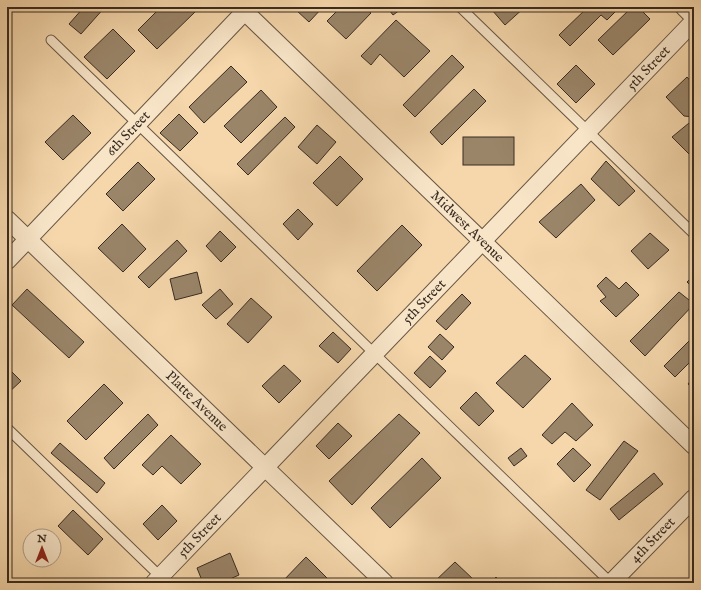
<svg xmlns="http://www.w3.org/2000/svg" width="701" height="590" font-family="'IM FELL English',serif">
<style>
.building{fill:#9a8569;stroke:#382c22}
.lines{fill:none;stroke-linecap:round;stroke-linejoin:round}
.service-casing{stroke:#675744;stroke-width:11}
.minor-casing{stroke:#675744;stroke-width:19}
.service{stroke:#f8e5c8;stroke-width:9}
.minor{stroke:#f8e5c8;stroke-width:17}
.labels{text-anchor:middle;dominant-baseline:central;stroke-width:3.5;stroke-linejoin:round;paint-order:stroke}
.street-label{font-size:14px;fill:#382c22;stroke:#f8e5c8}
</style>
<rect width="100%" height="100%" fill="#f5d7ab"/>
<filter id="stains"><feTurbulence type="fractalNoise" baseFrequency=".005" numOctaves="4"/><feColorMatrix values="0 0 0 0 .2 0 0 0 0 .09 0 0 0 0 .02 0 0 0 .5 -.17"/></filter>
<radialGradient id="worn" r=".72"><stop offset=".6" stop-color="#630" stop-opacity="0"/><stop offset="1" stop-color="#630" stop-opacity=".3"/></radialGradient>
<!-- building -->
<g class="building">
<polygon points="84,7 105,7 81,34 69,24"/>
<polygon points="159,7 192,7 196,11 157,49 138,30 160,8"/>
<polygon points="299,7 323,7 309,22 296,10"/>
<polygon points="341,7 364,7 371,13 346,39 327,21"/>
<polygon points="387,7 404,7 393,15"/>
<polygon points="495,7 525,7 505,25 492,10"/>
<polygon points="556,7 567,7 562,12"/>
<polygon points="588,7 620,7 607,20 601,15 570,46 559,35"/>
<polygon points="632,7 638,7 650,19 613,55 598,40"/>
<polygon points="396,20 430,51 404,77 380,54 371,65 361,56"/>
<polygon points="113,29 135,51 107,79 84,57"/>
<polygon points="452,55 464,67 415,117 403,105"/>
<polygon points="576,65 595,84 576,103 557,84"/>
<polygon points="231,66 247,82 204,123 189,107"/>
<polygon points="687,77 694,85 694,117 684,116 666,97"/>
<polygon points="474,89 486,101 442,145 430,132"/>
<polygon points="261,90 277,107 241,143 224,126"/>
<polygon points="179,114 198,133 180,151 160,133"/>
<polygon points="73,115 91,133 63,160 45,142"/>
<polygon points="285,117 295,127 248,175 237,164"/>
<polygon points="689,123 694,128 694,150 689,154 672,137"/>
<polygon points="317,125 336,142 317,164 298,147"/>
<rect x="463" y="137" width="51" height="28"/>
<polygon points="340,156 363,179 337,206 313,183"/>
<polygon points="606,161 635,191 619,206 591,179"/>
<polygon points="138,162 155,179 123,211 106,194"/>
<polygon points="581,184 595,200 556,238 539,222"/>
<polygon points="298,209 313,224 298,240 283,224"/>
<polygon points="122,224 146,249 123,272 98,248"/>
<polygon points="402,225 422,245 377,291 357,271"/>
<polygon points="220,231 236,247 221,262 206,246"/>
<polygon points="650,233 669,250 648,269 631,251"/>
<polygon points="177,240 187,251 149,288 138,277"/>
<polygon points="197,272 202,293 175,300 170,279"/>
<polygon points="694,275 694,289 687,282"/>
<polygon points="606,277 619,289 626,282 639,295 616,317 600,301 606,297 597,286"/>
<polygon points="27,289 84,342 69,358 12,305"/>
<polygon points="220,289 233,304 216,319 202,305"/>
<polygon points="679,292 694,304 645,356 630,341"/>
<polygon points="462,294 471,303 446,330 436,321"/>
<polygon points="251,298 272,317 248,343 227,324"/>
<polygon points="333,332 351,349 338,363 319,346"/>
<polygon points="440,334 454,347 442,360 428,347"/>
<polygon points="694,336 694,358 675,377 664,366"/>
<polygon points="525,355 551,379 523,408 496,383"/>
<polygon points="430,356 446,371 430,388 414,373"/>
<polygon points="284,365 301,381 279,403 262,386"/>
<polygon points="7,367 21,381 7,394"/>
<polygon points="694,377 694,389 688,384"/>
<polygon points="104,384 123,403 86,440 67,421"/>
<polygon points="476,392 494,411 479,426 460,408"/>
<polygon points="572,403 593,425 576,441 565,432 552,444 542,435"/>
<polygon points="148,414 158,425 114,469 104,458"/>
<polygon points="399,414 420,433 352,505 329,481"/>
<polygon points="338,423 352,436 329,459 316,446"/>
<polygon points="171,435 201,464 181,484 162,466 153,475 142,465"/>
<polygon points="624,441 638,451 600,500 586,490"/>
<polygon points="60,443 105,483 97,493 51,453"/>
<polygon points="521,448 527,456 514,466 508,458"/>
<polygon points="573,448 591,465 574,482 557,464"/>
<polygon points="422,458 441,478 390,528 371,508"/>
<polygon points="654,473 663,484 619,520 610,509"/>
<polygon points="162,505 177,521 158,540 143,524"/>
<polygon points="73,510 103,539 88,555 58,526"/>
<polygon points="230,553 239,575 221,583 203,583 197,568"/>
<polygon points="306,557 330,581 328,583 281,583"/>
<polygon points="455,562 474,580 471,583 433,583"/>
<polygon points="496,577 501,583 490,583"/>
</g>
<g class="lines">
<defs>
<g id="service">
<polyline points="460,7 694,234"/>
<polyline points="51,40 611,583"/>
<polyline points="7,428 167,583"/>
</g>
<g id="minor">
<path id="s1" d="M240 7 694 446"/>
<polyline points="684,7 694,17"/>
<path id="s2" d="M7 219 385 583"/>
<path id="s3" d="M7 261 249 7"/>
<path id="s4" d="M154 583 694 21"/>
<path id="s5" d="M611 583 694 498"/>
</g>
</defs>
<!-- service casing -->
<use href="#service" class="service-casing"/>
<!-- minor casing -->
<use href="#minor" class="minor-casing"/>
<!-- service -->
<use href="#service" class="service"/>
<!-- minor -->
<use href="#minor" class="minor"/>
</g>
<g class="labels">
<!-- street labels -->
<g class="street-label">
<text stroke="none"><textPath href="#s4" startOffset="714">5th Street</textPath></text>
<text stroke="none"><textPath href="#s3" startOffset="176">6th Street</textPath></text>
<text stroke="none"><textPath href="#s1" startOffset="316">Midwest Avenue</textPath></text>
<text stroke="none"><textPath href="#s4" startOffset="390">5th Street</textPath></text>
<text stroke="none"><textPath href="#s2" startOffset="263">Platte Avenue</textPath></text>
<text stroke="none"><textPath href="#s4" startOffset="66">5th Street</textPath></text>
<text stroke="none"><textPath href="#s5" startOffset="60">4th Street</textPath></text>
</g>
</g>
<!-- margin -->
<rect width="701" height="590" fill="none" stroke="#f5d7ab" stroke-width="24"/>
<rect x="8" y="8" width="685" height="574" fill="none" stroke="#382c22" stroke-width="2"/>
<rect x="12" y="12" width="677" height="566" fill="none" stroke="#382c22"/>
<!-- north arrow -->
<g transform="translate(42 548)"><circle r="19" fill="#f8e5c8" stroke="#ab9b86"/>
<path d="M0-3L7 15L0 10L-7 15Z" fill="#8f2418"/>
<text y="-6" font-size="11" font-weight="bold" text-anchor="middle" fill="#382c22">N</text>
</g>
<rect width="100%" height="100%" filter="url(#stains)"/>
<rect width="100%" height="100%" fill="url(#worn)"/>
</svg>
